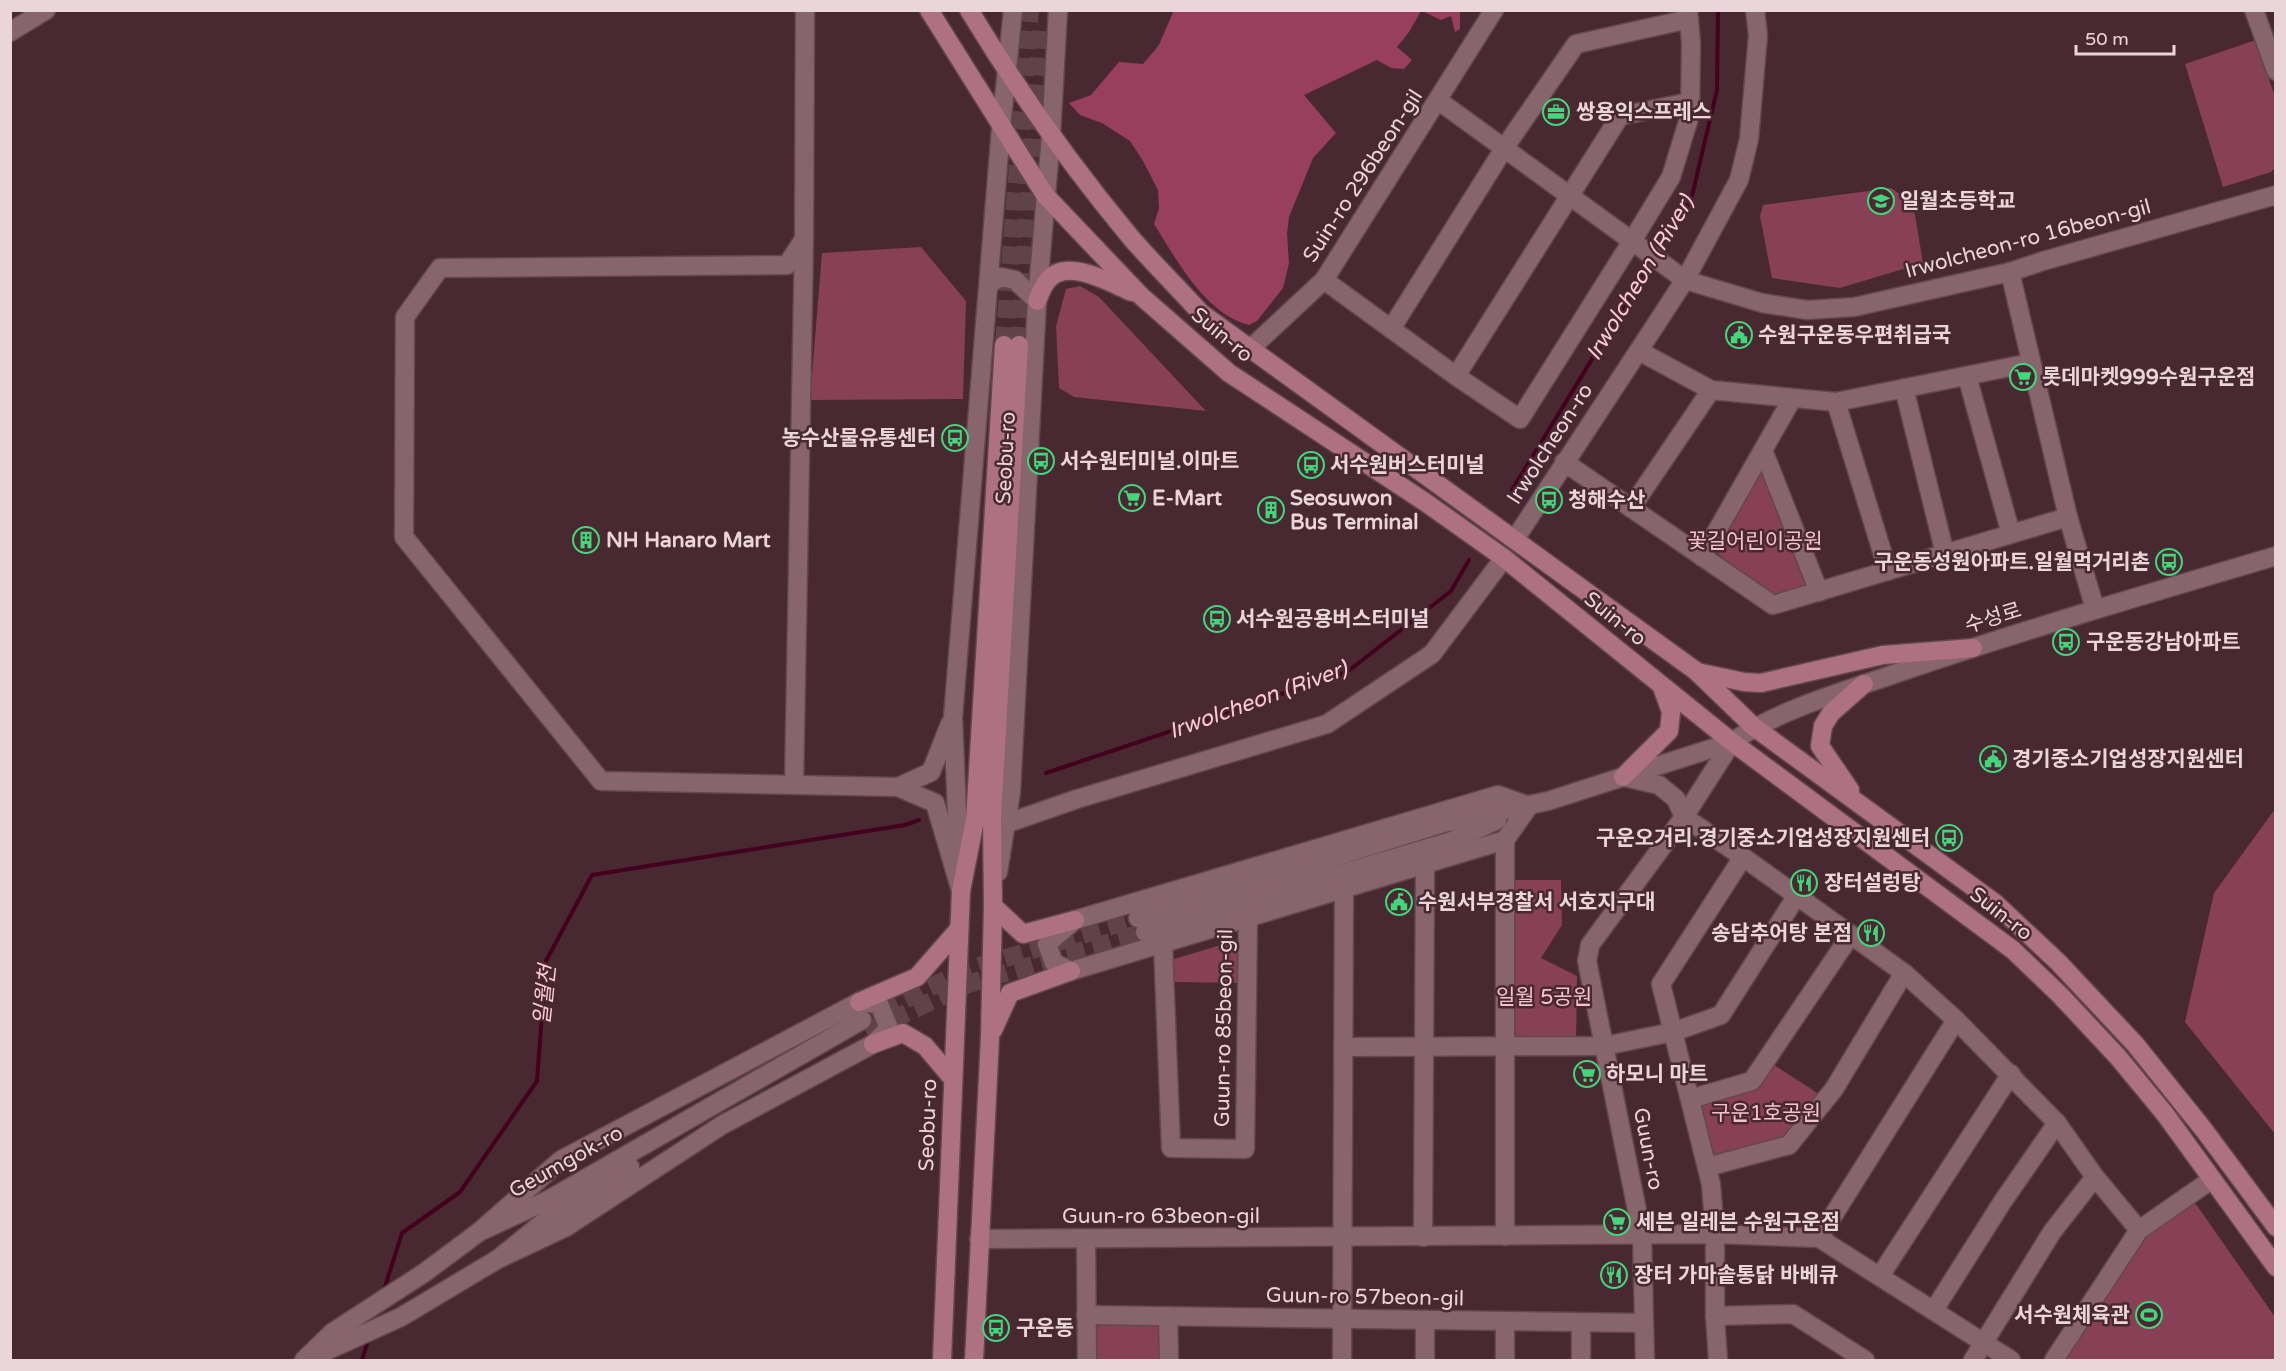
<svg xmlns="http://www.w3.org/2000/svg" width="2286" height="1371" font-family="'Varela Round','Noto Sans KR',sans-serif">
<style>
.green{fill:#874056}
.forest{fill:#983f5d}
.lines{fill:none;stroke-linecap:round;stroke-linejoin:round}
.stream{stroke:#43011e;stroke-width:4}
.minor-tunnel{stroke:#60424a;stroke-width:18;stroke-dasharray:18 9;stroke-linecap:butt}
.major-tunnel{stroke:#60424a;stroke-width:18;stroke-dasharray:18 9;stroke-linecap:butt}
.minor-casing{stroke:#62474f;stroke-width:21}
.major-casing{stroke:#62474f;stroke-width:21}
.minor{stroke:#88646d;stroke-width:18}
.major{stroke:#ae7181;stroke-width:18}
.labels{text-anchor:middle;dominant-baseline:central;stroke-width:5;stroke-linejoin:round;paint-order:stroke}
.poi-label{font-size:21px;font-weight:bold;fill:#ead5da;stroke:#482831;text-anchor:start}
.street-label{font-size:21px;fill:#ead5da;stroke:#482831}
.park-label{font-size:21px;fill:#f5c1ce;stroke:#482831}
.water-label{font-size:22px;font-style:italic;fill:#fecad6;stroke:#482831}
</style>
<rect width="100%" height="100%" fill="#482831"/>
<!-- green -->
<g class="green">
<polygon points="2256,40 2275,97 2275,168 2271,172 2223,187 2185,64"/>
<polygon points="1891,188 1913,203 1923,263 1840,288 1772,278 1760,216 1763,205"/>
<polygon points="921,247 966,301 963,399 810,400 822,253"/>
<polygon points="1080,286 1099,297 1206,411 1074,397 1059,388 1056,326 1066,289"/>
<polygon points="1762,466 1808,586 1773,598 1712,549"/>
<polygon points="2275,809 2275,1134 2185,1022 2214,893"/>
<polygon points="1510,880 1561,880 1562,925 1541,958 1577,976 1576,1040 1511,1044"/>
<polygon points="1241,939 1241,983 1174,982 1174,959"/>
<polygon points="1771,1063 1819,1094 1786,1140 1710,1161 1695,1102"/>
<polygon points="2193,1200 2275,1317 2275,1360 2062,1360 2144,1236"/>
<rect x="1091" y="1320" width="73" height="40"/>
</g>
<!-- forest -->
<g class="forest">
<path d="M1174 10 1421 11 1409 32 1397 47 1412 60 1404 69 1391 68 1377 60 1304 95 1336 133 1313 158 1289 217 1287 234 1289 263 1283 288 1257 321 1249 325C1206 315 1176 259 1154 224L1159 208 1158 190 1143 161 1130 141 1102 123 1080 115 1069 103 1091 95 1119 62 1143 64 1159 45Z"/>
<polygon points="1422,11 1460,11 1460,29 1455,32 1451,16 1441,20"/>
</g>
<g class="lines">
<!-- stream -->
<g class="stream">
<polyline points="1657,252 1691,200 1717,90 1718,10"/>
<polyline points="1512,490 1652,261"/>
<polyline points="1046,773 1347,672 1451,591 1469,560"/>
<polyline points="383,1293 402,1233 460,1192 537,1081 546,961 592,875 905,825 919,820"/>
<polyline points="362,1360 369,1337"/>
</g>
<!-- minor-tunnel -->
<g class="minor-tunnel">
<polyline points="881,1011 966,970 1138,918"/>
<polyline points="866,1032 968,984 1145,932"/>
</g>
<!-- major-tunnel -->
<g class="major-tunnel">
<polyline points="1004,345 1030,10"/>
<polyline points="1019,345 1041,30"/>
</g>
<defs>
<g id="minor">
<polyline points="1688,10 1691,43 1690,115 1671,177 1632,241 1685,280 1762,303 1807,310 1854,307 2010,272 2043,261 2276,195"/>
<polyline points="2254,10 2276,71"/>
<polyline points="10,32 46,10"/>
<polyline points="804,239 787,265 440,268 405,317 404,537 601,781 898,787 935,803 961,891"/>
<polyline points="1324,280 1456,376 1520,419 1632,241 1439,101"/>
<polyline points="989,284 1001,277 1015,280 1037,301"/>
<polyline points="1391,329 1505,147 1576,44 1689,19"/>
<polyline points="1250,349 1324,280 1494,10"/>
<polyline points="1639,351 1711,390 1836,402 2030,363"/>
<polyline points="1456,376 1620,116 1690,102"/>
<polyline points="1967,376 2011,534"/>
<polyline points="1904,388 1945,554"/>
<polyline points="1836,402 1888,571"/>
<polyline points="1763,450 1819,592"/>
<polyline points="1564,462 1773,605 2068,517 2010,272"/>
<polyline points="1631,508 1711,390"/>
<polyline points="2068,517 2095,609"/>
<polyline points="1515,539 1685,280 1739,180 1749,139 1758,35 1755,10"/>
<polyline points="1702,557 1792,399"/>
<polyline points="1624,777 1659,785 1676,799 1684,817 1743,857 1904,973 1956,1020 2057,1123 2095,1177 2139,1230"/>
<polyline points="794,785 804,239 805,10"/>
<polyline points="898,787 931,772 950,724"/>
<polygon points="1498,795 1529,806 1505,840 1071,971 1054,963 1047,944 1075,920"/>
<polyline points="1005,824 1077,799 1327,724 1432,654 1504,558"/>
<polyline points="1505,840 1505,1236"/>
<polyline points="959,861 953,717 1001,128 1013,10"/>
<polyline points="998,872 1011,792 1037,301 1051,136 1058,10"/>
<path d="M1138 918 1444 823 1548 801 1732 742C1782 708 1843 692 1900 672 2024 630 2150 593 2276 556"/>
<polyline points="1145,932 1452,841 1497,820"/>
<polyline points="1163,944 1171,1148 1245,1149 1248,917"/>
<polyline points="1344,1047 1604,1046 1673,1032 1721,1015 1796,897"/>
<polyline points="1690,1099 1752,1081 1850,936"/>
<polyline points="1707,1167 1789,1145 1834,1089 1904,973"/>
<polyline points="479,1232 561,1160 859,1002 879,1004 889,1028 873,1044 722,1125 566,1227 498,1259"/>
<polyline points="1423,1237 1425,864"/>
<polyline points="1819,1238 1956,1020"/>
<polyline points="979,1239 1715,1234 1819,1238 2011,1360"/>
<polyline points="1086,1239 1087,1360"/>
<polyline points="1880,1276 2011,1074"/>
<polyline points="1934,1310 2003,1201 2057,1123"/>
<polyline points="1086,1315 1643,1323"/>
<polyline points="1168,1316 1169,1360"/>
<polyline points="1715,1316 1793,1314 1865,1360"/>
<polyline points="1425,1320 1425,1360"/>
<polyline points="1505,1321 1505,1360"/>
<polyline points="315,1356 401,1317 498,1259 556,1212 630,1167"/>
<polyline points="304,1360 333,1332 424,1273 479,1232 548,1200 862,1020"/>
<polyline points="1342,1360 1344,888"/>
<polyline points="1581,1360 1581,1323"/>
<polyline points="1645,1360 1642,1235 1587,961 1590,945 1684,817 1732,742"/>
<polyline points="1718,1360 1715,1316 1715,1234 1711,1184 1661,984 1743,857"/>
<polyline points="1973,1360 2052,1232 2095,1177"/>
<polyline points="2054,1360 2139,1230 2211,1180"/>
</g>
<g id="major">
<polyline points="929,10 1045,195 1141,296 1229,373 1425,502 1504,558 1732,742 2013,950 2060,995 2118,1057 2165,1114 2276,1267"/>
<path d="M969 10C1018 91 1072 167 1132 239 1154 264 1178 288 1201 313L1696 671 1754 727 1995 903 2058 962 2135 1044 2204 1130 2276 1227"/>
<path d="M1037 301C1040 294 1043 285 1048 280 1067 257 1110 283 1132 292"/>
<polyline points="1697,672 1744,682 1761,683 1883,655 1973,648"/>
<polyline points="1623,777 1669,731 1671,712 1662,687"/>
<polyline points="1850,790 1820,746 1823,726 1831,713 1864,684"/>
<polyline points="993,906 1023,934 1075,920"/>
<polyline points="859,1002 917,977 959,929"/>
<polyline points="993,1030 1010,993 1071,971"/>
<polyline points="873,1044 903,1033 925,1046 953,1079"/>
<polyline points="942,1360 961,891 975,820 1004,345"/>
<polyline points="974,1360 990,1037 993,906 992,817 1019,345"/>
</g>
</defs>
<!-- minor casing -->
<use href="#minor" class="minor-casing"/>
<!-- major casing -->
<use href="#major" class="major-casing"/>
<!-- minor -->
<use href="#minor" class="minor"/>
<!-- major -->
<use href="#major" class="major"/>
</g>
<!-- icons -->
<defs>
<symbol id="office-ring" viewBox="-11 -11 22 22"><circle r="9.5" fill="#482831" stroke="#42d77b" stroke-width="1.5"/><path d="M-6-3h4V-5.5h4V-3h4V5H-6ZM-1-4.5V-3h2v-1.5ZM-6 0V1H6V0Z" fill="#42d77b"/></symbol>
<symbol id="school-ring" viewBox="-11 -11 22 22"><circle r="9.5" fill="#482831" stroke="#42d77b" stroke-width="1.5"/><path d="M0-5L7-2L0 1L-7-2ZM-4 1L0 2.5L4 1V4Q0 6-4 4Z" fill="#42d77b"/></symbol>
<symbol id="civic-ring" viewBox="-11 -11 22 22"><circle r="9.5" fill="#482831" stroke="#42d77b" stroke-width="1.5"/><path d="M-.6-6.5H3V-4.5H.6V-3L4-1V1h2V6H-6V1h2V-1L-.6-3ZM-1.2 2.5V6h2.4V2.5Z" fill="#42d77b"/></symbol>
<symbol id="supermarket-ring" viewBox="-11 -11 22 22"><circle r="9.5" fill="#482831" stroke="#42d77b" stroke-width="1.5"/><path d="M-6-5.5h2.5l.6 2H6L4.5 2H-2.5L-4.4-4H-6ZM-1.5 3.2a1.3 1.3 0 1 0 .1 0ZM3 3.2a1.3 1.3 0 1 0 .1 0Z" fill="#42d77b"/></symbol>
<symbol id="bus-ring" viewBox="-11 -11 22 22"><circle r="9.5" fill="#482831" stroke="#42d77b" stroke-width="1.5"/><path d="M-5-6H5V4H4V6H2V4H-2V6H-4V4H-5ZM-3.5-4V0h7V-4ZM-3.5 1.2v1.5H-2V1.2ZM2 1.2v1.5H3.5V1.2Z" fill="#42d77b"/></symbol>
<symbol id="building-ring" viewBox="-11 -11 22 22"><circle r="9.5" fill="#482831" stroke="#42d77b" stroke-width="1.5"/><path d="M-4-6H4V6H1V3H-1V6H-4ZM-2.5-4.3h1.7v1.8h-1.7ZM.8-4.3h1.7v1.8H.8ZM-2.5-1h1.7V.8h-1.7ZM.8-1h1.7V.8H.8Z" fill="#42d77b"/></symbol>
<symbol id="restaurant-ring" viewBox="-11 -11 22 22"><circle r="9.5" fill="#482831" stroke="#42d77b" stroke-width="1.5"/><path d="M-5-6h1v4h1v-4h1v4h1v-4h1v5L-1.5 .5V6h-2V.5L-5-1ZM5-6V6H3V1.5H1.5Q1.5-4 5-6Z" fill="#42d77b"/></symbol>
<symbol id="stadium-ring" viewBox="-11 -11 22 22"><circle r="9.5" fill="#482831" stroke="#42d77b" stroke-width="1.5"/><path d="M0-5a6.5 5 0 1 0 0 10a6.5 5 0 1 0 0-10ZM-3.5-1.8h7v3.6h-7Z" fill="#42d77b"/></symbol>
</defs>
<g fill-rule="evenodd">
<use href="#office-ring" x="1541" y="97" width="30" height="30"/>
<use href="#school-ring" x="1866" y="186" width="30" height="30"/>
<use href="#civic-ring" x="1724" y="320" width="30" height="30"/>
<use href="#supermarket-ring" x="2008" y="362" width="30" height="30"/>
<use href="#bus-ring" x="940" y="423" width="30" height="30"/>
<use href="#bus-ring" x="1026" y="446" width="30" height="30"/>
<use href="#bus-ring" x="1296" y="450" width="30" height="30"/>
<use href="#supermarket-ring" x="1117" y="483" width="30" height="30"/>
<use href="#bus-ring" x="1534" y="485" width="30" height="30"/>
<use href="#building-ring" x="1256" y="495" width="30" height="30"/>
<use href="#building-ring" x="571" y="525" width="30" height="30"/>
<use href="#bus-ring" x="2154" y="547" width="30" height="30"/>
<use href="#bus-ring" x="1202" y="604" width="30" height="30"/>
<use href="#bus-ring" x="2051" y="627" width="30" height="30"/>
<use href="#civic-ring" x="1978" y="744" width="30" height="30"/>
<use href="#bus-ring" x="1934" y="823" width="30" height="30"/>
<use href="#restaurant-ring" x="1789" y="868" width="30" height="30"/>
<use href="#civic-ring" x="1384" y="887" width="30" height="30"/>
<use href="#restaurant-ring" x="1856" y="918" width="30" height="30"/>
<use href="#supermarket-ring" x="1572" y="1059" width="30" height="30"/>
<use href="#supermarket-ring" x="1602" y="1207" width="30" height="30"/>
<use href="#restaurant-ring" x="1599" y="1260" width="30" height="30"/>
<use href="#stadium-ring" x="2134" y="1300" width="30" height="30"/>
<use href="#bus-ring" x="981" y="1313" width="30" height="30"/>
</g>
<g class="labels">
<!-- poi labels -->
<g class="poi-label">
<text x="1576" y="112">쌍용익스프레스</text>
<text x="1900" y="201">일월초등학교</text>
<text x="1758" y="335">수원구운동우편취급국</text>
<text x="2042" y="377">롯데마켓999수원구운점</text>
<text x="936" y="438" text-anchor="end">농수산물유통센터</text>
<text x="1060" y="461">서수원터미널.이마트</text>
<text x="1330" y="465">서수원버스터미널</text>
<text x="1152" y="498">E-Mart</text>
<text x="1290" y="498">Seosuwon<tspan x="1290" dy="24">Bus Terminal</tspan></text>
<text x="1568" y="500">청해수산</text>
<text x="606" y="540">NH Hanaro Mart</text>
<text x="2150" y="562" text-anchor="end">구운동성원아파트.일월먹거리촌</text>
<text x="1236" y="619">서수원공용버스터미널</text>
<text x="2086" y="642">구운동강남아파트</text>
<text x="2012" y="759">경기중소기업성장지원센터</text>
<text x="1930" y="838" text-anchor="end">구운오거리.경기중소기업성장지원센터</text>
<text x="1824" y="883">장터설렁탕</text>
<text x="1418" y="902">수원서부경찰서 서호지구대</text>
<text x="1852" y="933" text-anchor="end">송담추어탕 본점</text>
<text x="1606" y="1074">하모니 마트</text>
<text x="1636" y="1222">세븐 일레븐 수원구운점</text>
<text x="1634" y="1275">장터 가마솥통닭 바베큐</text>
<text x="2130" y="1315" text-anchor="end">서수원체육관</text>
<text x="1016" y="1328">구운동</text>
</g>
<!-- street labels -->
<g class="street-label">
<text transform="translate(1363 176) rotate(-57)">Suin-ro 296beon-gil</text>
<text transform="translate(2028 239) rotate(-15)">Irwolcheon-ro 16beon-gil</text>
<text transform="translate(1222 335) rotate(40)">Suin-ro</text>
<text transform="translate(1550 444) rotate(-57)">Irwolcheon-ro</text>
<text transform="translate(1006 458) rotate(-87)">Seobu-ro</text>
<text transform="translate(1993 618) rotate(-17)">수성로</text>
<text transform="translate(1615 619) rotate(39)">Suin-ro</text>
<text transform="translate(2001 914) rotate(38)">Suin-ro</text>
<text transform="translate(1224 1028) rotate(-89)">Guun-ro 85beon-gil</text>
<text transform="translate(928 1125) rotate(-88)">Seobu-ro</text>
<text transform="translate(1648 1149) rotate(79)">Guun-ro</text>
<text transform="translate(566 1162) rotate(-29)">Geumgok-ro</text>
<text x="1161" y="1216">Guun-ro 63beon-gil</text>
<text transform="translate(1365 1297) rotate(1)">Guun-ro 57beon-gil</text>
</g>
<!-- park labels -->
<g class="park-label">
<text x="1755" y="541">꽃길어린이공원</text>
<text x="1544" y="997">일월 5공원</text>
<text x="1766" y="1113">구운1호공원</text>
</g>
<!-- water labels -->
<g class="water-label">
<text transform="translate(1640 278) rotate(-59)">Irwolcheon (River)</text>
<text transform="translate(1258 700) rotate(-20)">Irwolcheon (River)</text>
<text transform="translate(545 995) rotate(-84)">일월천</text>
</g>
</g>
<!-- border -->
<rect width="2286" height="1371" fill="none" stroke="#ead5da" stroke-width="24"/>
<!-- scale -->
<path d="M2076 45v9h98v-9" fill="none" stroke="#ead5da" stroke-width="3"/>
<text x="2085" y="45" font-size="18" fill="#ead5da" stroke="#482831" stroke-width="4.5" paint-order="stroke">50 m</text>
</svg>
